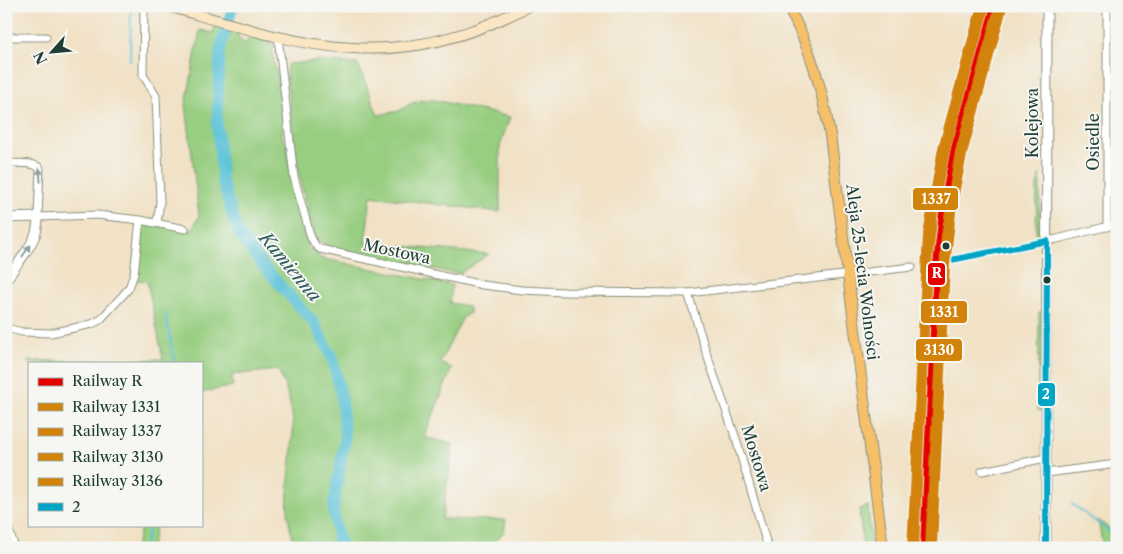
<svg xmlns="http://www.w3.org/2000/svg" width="1123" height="554" font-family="'Libre Caslon Text',serif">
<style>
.green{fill:#98ce81;stroke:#5c865a}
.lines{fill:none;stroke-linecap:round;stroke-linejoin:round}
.stream{stroke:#5bc2d8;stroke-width:2}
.river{stroke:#5bc2d8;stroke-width:11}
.minor-casing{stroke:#888f7c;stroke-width:9}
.tertiary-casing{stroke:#888f7c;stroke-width:11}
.secondary-casing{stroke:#888f7c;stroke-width:12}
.primary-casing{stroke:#888f7c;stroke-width:12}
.minor{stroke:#fff;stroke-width:7}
.tertiary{stroke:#fff;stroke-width:9}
.secondary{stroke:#fbe6c4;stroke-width:10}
.primary{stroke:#f6c06b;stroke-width:10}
.bus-1-casing{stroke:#f6f6f2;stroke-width:10}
.bus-1{stroke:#02a4c6;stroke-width:6}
.rail-1-casing{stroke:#f6f6f2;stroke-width:11}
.rail-2-casing{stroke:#f6f6f2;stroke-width:11}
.rail-3-casing{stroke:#f6f6f2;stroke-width:11}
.rail-4-casing{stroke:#f6f6f2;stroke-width:11}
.rail-5-casing{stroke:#f6f6f2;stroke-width:11}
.rail-1{stroke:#e50000;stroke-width:8}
.rail-2{stroke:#d2830a;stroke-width:8}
.rail-3{stroke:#d2830a;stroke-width:8}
.rail-4{stroke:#d2830a;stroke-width:8}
.rail-5{stroke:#d2830a;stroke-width:8}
.oneway{fill:#8f9e9a}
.bus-dot{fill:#1f3d34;stroke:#f6f6f2;stroke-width:2}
.labels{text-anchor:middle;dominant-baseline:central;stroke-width:4;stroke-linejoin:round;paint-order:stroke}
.street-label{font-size:16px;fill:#1f3d34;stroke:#f6f6f2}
.water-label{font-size:18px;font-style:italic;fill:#2e5e5d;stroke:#f6f6f2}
.line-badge{stroke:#f6f6f2;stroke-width:2}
.badge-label{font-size:14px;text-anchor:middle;font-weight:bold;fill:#fff}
</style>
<rect width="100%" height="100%" fill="#f6f6f2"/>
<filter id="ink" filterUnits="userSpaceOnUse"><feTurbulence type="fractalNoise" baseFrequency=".02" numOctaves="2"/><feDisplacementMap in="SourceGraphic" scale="10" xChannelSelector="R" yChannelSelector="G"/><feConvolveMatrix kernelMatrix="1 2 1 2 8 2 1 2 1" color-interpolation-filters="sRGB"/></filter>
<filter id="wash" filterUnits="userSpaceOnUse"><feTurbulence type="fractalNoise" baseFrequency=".0096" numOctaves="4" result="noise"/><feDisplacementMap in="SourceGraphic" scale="20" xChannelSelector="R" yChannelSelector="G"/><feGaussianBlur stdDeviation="1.12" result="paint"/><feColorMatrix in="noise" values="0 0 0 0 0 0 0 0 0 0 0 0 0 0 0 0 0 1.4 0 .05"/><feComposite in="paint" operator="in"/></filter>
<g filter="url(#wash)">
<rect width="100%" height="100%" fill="#f1e1c5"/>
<!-- green -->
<g class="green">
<path d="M215 25 239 32 238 36 245 44 251 35 269 39 272 44 274 64 279 79 284 118 282 136 287 146 292 185 309 249 316 252 320 258 452 285 450 303 468 306 470 313 463 317 440 363 452 368 424 437 453 444 442 519 506 520 504 532 488 548H297C278 511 294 465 293 425 292 405 286 388 278 370L232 375 233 386 201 393V363H29V361L163 359 147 281 133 280 140 220 192 230 199 216 186 104 200 30 213 33Z"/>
<polygon points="319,61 358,64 378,115 399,111 412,103 424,100 435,100 510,117 500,146 500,212 371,196 365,243 489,254 459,274 333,249 317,239 310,224 297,165 286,72 288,64"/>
<polygon points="1040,174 1040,233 1036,236 1037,185"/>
<polygon points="1042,311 1042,410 1041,411 1038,410 1039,312"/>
<polygon points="868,506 872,548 863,548 859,509"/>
<polygon points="1098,520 1117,534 1117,548 1103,548"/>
<polygon points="142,525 156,525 151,548 135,548"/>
</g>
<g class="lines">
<!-- stream -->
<g class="stream">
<polyline points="130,61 131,9"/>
<polyline points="165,313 175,363"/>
<polyline points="1072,504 1117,537"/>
<polyline points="144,548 150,525"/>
</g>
<!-- river -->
<polyline class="river" points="233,6 220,50 217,123 222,180 237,231 262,265 314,323 332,357 341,395 345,438 333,509 338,539 343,548"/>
</g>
</g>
<g filter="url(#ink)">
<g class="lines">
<defs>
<g id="minor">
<polyline points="144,6 143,75 156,96 160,202 157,223"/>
<polyline points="278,36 294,177 311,238 316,246 320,249 483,285 522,290 565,292 688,293 912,267"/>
<polyline points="6,37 46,37"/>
<path d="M985 67C971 108 959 149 952 192 949 213 942 235 948 256L951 260 961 258 1057 239 1117 224"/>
<path d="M6 163C17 164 31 161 40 168L38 217 97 215 140 220 185 229"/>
<polyline points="1107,227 1107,6"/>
<polyline points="688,293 706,352 736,439 768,548"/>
<polyline points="6,328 22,332 51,333 92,324 100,320 123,295 129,288 134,274 140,220"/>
<polyline points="982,471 1046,458"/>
<polyline points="1046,473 1117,464"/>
</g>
<g id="tertiary">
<path d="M6 218 38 217C38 222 37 228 36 233 30 251 15 265 6 281"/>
<polyline points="6,525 14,548"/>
<polyline points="1046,548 1047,6"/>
</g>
<path id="secondary" d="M168 6C228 23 290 45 353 48 414 52 474 35 528 6"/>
<path id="primary" d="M787 6C811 46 822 90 830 135L883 548"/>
</defs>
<!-- minor casing -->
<use href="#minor" class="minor-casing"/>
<!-- tertiary casing -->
<use href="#tertiary" class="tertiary-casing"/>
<!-- secondary casing -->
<use href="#secondary" class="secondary-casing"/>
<!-- primary casing -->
<use href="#primary" class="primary-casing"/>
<!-- minor -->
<use href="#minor" class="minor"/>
<!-- tertiary -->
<use href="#tertiary" class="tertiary"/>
<!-- secondary -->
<use href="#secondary" class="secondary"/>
<!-- primary -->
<use href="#primary" class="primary"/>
<defs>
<g id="bus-1">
<polyline points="946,246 948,256 951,260 1047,241"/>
<polyline points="1046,548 1047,241"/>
</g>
</defs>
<!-- bus-1 casing -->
<use href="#bus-1" class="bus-1-casing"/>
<!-- bus-1 -->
<use href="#bus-1" class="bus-1"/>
<defs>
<polyline id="rail-1" points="924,548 937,264 944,203 955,148 995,6"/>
<polyline id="rail-2" points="933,548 946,265 953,204 964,150 1003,8"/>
<polyline id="rail-3" points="915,548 928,264 935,202 947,146 986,6"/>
<polyline id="rail-4" points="929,548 945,236 959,152 998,8"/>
<polyline id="rail-5" points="911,548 927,234 942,148 981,6"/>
</defs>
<!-- rail-1 casing -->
<use href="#rail-1" class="rail-1-casing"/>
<!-- rail-2 casing -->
<use href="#rail-2" class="rail-2-casing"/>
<!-- rail-3 casing -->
<use href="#rail-3" class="rail-3-casing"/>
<!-- rail-4 casing -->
<use href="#rail-4" class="rail-4-casing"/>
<!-- rail-5 casing -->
<use href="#rail-5" class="rail-5-casing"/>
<!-- rail-1 -->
<use href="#rail-1" class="rail-1"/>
<!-- rail-2 -->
<use href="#rail-2" class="rail-2"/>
<!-- rail-3 -->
<use href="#rail-3" class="rail-3"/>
<!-- rail-4 -->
<use href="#rail-4" class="rail-4"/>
<!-- rail-5 -->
<use href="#rail-5" class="rail-5"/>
</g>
<!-- one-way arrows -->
<defs><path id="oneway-solid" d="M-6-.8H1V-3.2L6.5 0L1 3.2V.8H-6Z" transform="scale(1.25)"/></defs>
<g class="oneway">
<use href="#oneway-solid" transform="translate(40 175) rotate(-94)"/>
<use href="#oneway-solid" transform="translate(26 251) rotate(-57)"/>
</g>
</g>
<!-- markers -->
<g class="bus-dot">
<circle cx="946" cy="246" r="4.5"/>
<circle cx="1047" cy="280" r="4.5"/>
</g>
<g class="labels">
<!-- street labels -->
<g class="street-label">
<text transform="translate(1032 123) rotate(-90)">Kolejowa</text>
<text transform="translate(1093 142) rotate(-90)">Osiedle</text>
<text transform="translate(397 251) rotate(12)">Mostowa</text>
<text transform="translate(863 272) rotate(83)">Aleja 25-lecia Wolności</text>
<text transform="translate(757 458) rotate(73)">Mostowa</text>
</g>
<!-- water labels -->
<g class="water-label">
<text transform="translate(290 267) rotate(50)">Kamienna</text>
</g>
</g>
<g class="line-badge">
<rect x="912" y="187" width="47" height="24" rx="5" fill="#d2830a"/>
<rect x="927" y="262" width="19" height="24" rx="5" fill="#e50000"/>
<rect x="920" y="300" width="48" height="24" rx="5" fill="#d2830a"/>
<rect x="915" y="338" width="48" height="24" rx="5" fill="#d2830a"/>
<rect x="1037" y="382" width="19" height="25" rx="5" fill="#02a4c6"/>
</g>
<g class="badge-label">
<text x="936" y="204">1337</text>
<text x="937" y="278">R</text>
<text x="944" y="317">1331</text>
<text x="939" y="355">3130</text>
<text x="1046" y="399">2</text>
</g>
<!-- margin -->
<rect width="1123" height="554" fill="none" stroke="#f6f6f2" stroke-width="25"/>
<!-- legend -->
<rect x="28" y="362" width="175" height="165" fill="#f6f6f2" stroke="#a0aca6"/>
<rect x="38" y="378" width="25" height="8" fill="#e50000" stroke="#a0aca6"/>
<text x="72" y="386" font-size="15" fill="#1f3d34">Railway R</text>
<rect x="38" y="403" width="25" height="8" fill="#d2830a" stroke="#a0aca6"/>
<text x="72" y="412" font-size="15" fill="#1f3d34">Railway 1331</text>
<rect x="38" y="428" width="25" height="8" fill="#d2830a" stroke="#a0aca6"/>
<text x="72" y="436" font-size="15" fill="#1f3d34">Railway 1337</text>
<rect x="38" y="453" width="25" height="8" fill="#d2830a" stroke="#a0aca6"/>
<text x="72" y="462" font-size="15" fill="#1f3d34">Railway 3130</text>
<rect x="38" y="478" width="25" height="8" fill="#d2830a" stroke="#a0aca6"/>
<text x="72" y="486" font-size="15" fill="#1f3d34">Railway 3136</text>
<rect x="38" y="503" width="25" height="8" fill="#02a4c6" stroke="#a0aca6"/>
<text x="72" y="512" font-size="15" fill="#1f3d34">2</text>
<!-- north arrow -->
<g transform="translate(52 52) rotate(243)" stroke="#f6f6f2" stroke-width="4" paint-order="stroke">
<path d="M0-4L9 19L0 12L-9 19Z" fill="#1f3d34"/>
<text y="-8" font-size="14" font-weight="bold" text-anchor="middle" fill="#1f3d34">N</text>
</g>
</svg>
